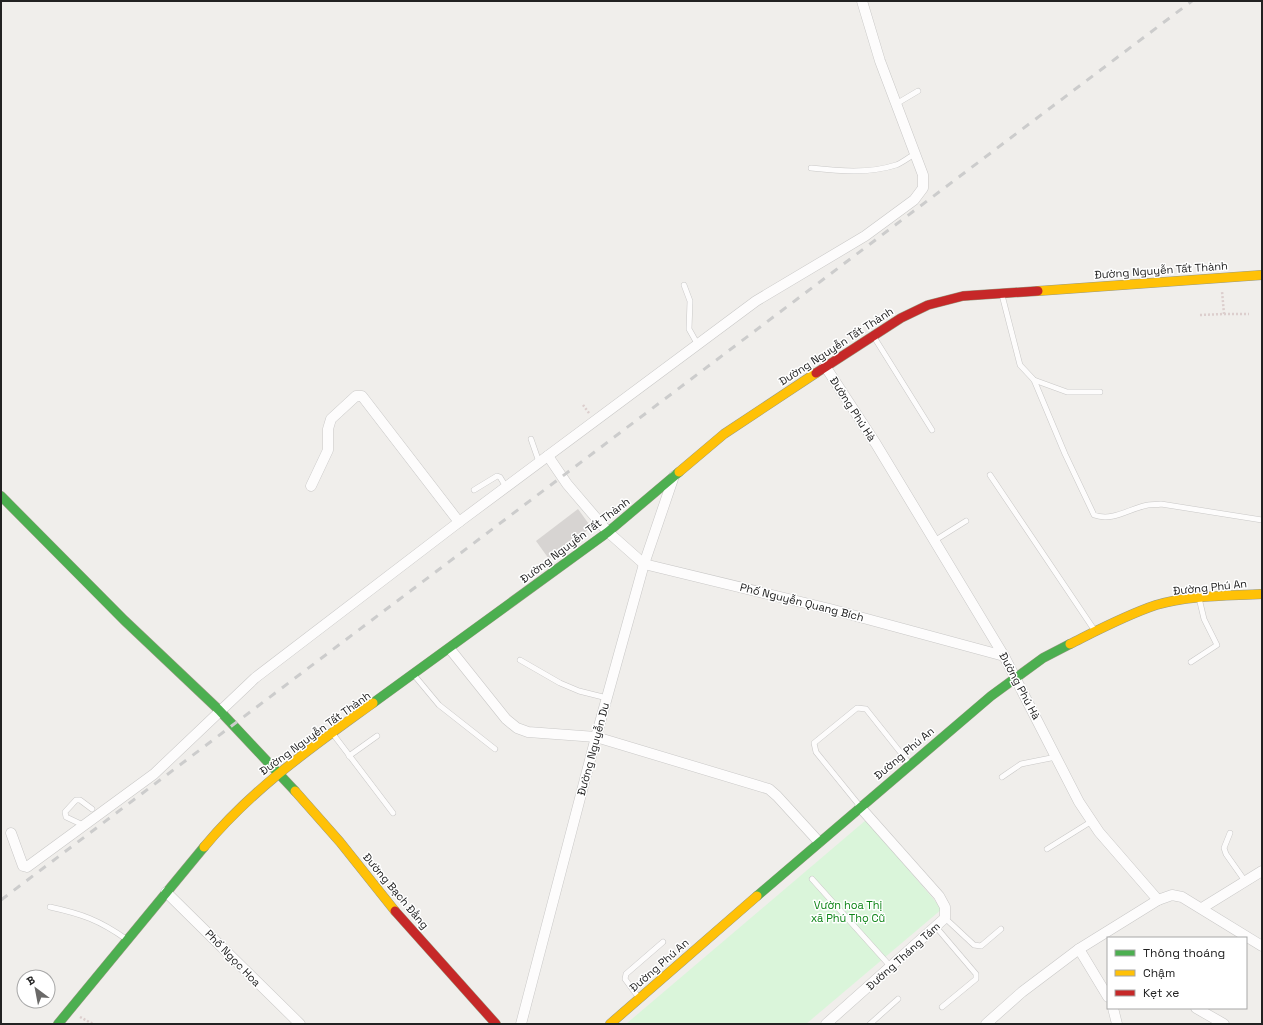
<svg xmlns="http://www.w3.org/2000/svg" width="1263" height="1025" font-family="'Space Grotesk',sans-serif">
<style>
.park{fill:#daf5da}
.building{fill:#d7d4d2}
.lines{fill:none;stroke-linecap:round;stroke-linejoin:round}
.lane-casing{stroke:#c9c8c7;stroke-width:6}
.street-casing{stroke:#c9c8c7;stroke-width:11}
.fast-casing{stroke:#999a82;stroke-width:10}
.slow-casing{stroke:#999a82;stroke-width:10}
.jam-casing{stroke:#999a82;stroke-width:10}
.path{stroke:#dccecd;stroke-width:2.5;stroke-dasharray:2 2;stroke-linecap:butt}
.lane{stroke:#fdfcfc;stroke-width:5}
.street{stroke:#fdfcfc;stroke-width:10}
.fast{stroke:#4caf50;stroke-width:9}
.slow{stroke:#ffc107;stroke-width:9}
.jam{stroke:#c62828;stroke-width:9}
.rail{stroke:#ccc;stroke-width:3;stroke-dasharray:8 8;stroke-linecap:butt}
.labels{text-anchor:middle;dominant-baseline:central;stroke-width:3;stroke-linejoin:round;paint-order:stroke}
.street-label{font-size:11px;fill:#222;stroke:#fff}
.park-label{font-size:11px;fill:#0c8416;stroke:#fff}
</style>
<rect width="100%" height="100%" fill="#f0eeeb"/>
<!-- park -->
<polygon class="park" points="866,820 942,909 806,1024 626,1024"/>
<!-- building -->
<polygon class="building" points="578,509 591,527 584,533 587,537 570,549 567,545 549,559 536,541"/>
<g class="lines">
<defs>
<g id="lane">
<polyline points="896,104 918,91"/>
<path d="M811 168C839 171 868 174 896 165 902 163 909 157 915 154"/>
<polyline points="684,285 690,301 689,329 698,345"/>
<path d="M1002 295 1020 365 1034 380 1065 454 1094 515C1113 522 1130 508 1148 505 1152 504 1157 505 1161 504L1262 520"/>
<polyline points="874,337 932,430"/>
<polyline points="1034,380 1067,392 1100,392"/>
<polyline points="531,439 539,462"/>
<polyline points="990,475 1095,631"/>
<polyline points="474,490 497,476 500,477 506,487"/>
<polyline points="934,541 966,521"/>
<polyline points="520,660 560,683 579,691 607,698"/>
<polyline points="1191,662 1217,645 1204,619 1199,598"/>
<polyline points="414,675 439,705 495,749"/>
<polyline points="333,734 393,813"/>
<polyline points="349,756 377,736"/>
<polyline points="1002,777 1021,764 1056,757"/>
<polyline points="859,805 816,752 814,743 857,708 866,709 909,763"/>
<polyline points="83,825 66,817 65,812 76,800 80,800 92,809"/>
<polyline points="1230,833 1224,848 1226,854 1245,881"/>
<polyline points="1047,849 1092,821"/>
<polyline points="812,879 891,967"/>
<path d="M50 907C82 914 99 920 126 939"/>
<polyline points="945,918 974,945 981,946 1001,929"/>
<polyline points="936,927 976,974 976,979 942,1007"/>
<polyline points="639,998 625,979 626,974 663,942"/>
<polyline points="870,1024 898,999"/>
</g>
<g id="street">
<polyline points="825,366 876,444 1004,656 1079,802 1099,832 1158,900 1172,895 1182,897 1262,946"/>
<polyline points="548,456 567,484 608,532 644,564 830,609 1004,656"/>
<polyline points="311,486 328,450 328,429 331,419 356,396 362,396 459,522"/>
<polyline points="450,649 506,719 517,728 528,732 596,737 769,789 777,796 819,842"/>
<polyline points="11,833 23,866 27,867 154,774 255,678 459,522 756,301 865,236 914,200 923,188 923,175 880,61 862,1"/>
<polyline points="166,892 300,1024"/>
<polyline points="1202,908 1262,871"/>
<polyline points="1079,949 1108,997"/>
<polyline points="1113,1008 1117,1024"/>
<polyline points="1196,1008 1224,1024"/>
<polyline points="521,1024 596,737 644,564 674,476"/>
<polyline points="826,1024 945,918 945,907 939,896 860,807"/>
<polyline points="986,1024 1022,992 1079,949 1158,900"/>
</g>
<g id="fast">
<polyline points="1,496 124,620 219,710 295,791"/>
<polyline points="373,703 608,532 679,472"/>
<polyline points="757,896 991,696 1043,658 1070,644"/>
<polyline points="58,1024 204,847"/>
</g>
<g id="slow">
<polyline points="1038,291 1262,275"/>
<polyline points="679,472 724,434 816,373"/>
<path d="M1070 644C1098 630 1126 615 1156 605 1190 595 1227 596 1262 594"/>
<polyline points="295,791 340,842 395,911"/>
<path d="M204 847C253 788 311 748 373 703"/>
<polyline points="610,1024 757,896"/>
</g>
<g id="jam">
<polyline points="816,373 901,318 928,305 963,296 1038,291"/>
<polyline points="395,911 496,1024"/>
</g>
</defs>
<!-- lane casing -->
<use href="#lane" class="lane-casing"/>
<!-- street casing -->
<use href="#street" class="street-casing"/>
<!-- fast casing -->
<use href="#fast" class="fast-casing"/>
<!-- slow casing -->
<use href="#slow" class="slow-casing"/>
<!-- jam casing -->
<use href="#jam" class="jam-casing"/>
<!-- path -->
<g class="path">
<polyline points="1224,314 1249,314"/>
<polyline points="1200,315 1224,314 1222,291"/>
<polyline points="583,405 589,413"/>
<polyline points="80,1017 93,1024"/>
</g>
<!-- lane -->
<use href="#lane" class="lane"/>
<!-- street -->
<use href="#street" class="street"/>
<!-- fast -->
<use href="#fast" class="fast"/>
<!-- slow -->
<use href="#slow" class="slow"/>
<!-- jam -->
<use href="#jam" class="jam"/>
<!-- rail -->
<polyline class="rail" points="1,900 1192,1"/>
</g>
<g class="labels">
<!-- street labels -->
<g class="street-label">
<text transform="translate(1161 270) rotate(-4)">Đường Nguyễn Tất Thành</text>
<text transform="translate(836 346) rotate(-33)">Đường Nguyễn Tất Thành</text>
<text transform="translate(853 409) rotate(57)">Đường Phú Hà</text>
<text transform="translate(575 540) rotate(-37)">Đường Nguyễn Tất Thành</text>
<text transform="translate(1210 587) rotate(-6)">Đường Phú An</text>
<text transform="translate(802 602) rotate(14)">Phố Nguyễn Quang Bích</text>
<text transform="translate(1020 686) rotate(62)">Đường Phú Hà</text>
<text transform="translate(315 733) rotate(-36)">Đường Nguyễn Tất Thành</text>
<text transform="translate(593 749) rotate(-75)">Đường Nguyễn Du</text>
<text transform="translate(904 753) rotate(-40)">Đường Phú An</text>
<text transform="translate(396 891) rotate(50)">Đường Bạch Đằng</text>
<text transform="translate(903 956) rotate(-42)">Đường Tháng Tám</text>
<text transform="translate(233 958) rotate(46)">Phố Ngọc Hoa</text>
<text transform="translate(659 965) rotate(-41)">Đường Phú An</text>
</g>
<!-- park labels -->
<g class="park-label">
<text x="848" y="905">Vườn hoa Thị<tspan x="848" dy="13">xã Phú Thọ Cũ</tspan></text>
</g>
</g>
<!-- border -->
<rect width="1263" height="1025" fill="none" stroke="#222222" stroke-width="4"/>
<!-- legend -->
<rect x="1107" y="937" width="140" height="72" fill="#ffffff" stroke="#a7a7a7"/>
<rect x="1115" y="950" width="20" height="6" fill="#4caf50" stroke="#a7a7a7"/>
<text x="1143" y="957" font-size="12" fill="#222222">Thông thoáng</text>
<rect x="1115" y="970" width="20" height="6" fill="#ffc107" stroke="#a7a7a7"/>
<text x="1143" y="977" font-size="12" fill="#222222">Chậm</text>
<rect x="1115" y="990" width="20" height="6" fill="#c62828" stroke="#a7a7a7"/>
<text x="1143" y="997" font-size="12" fill="#222222">Kẹt xe</text>
<!-- north arrow -->
<g transform="translate(36 989) rotate(328)"><circle r="19" fill="#ffffff" stroke="#a7a7a7"/>
<path d="M0-3L7 15L0 10L-7 15Z" fill="#6a6968"/>
<text y="-6" font-size="11" font-weight="bold" text-anchor="middle" fill="#222222">B</text>
</g>
</svg>
